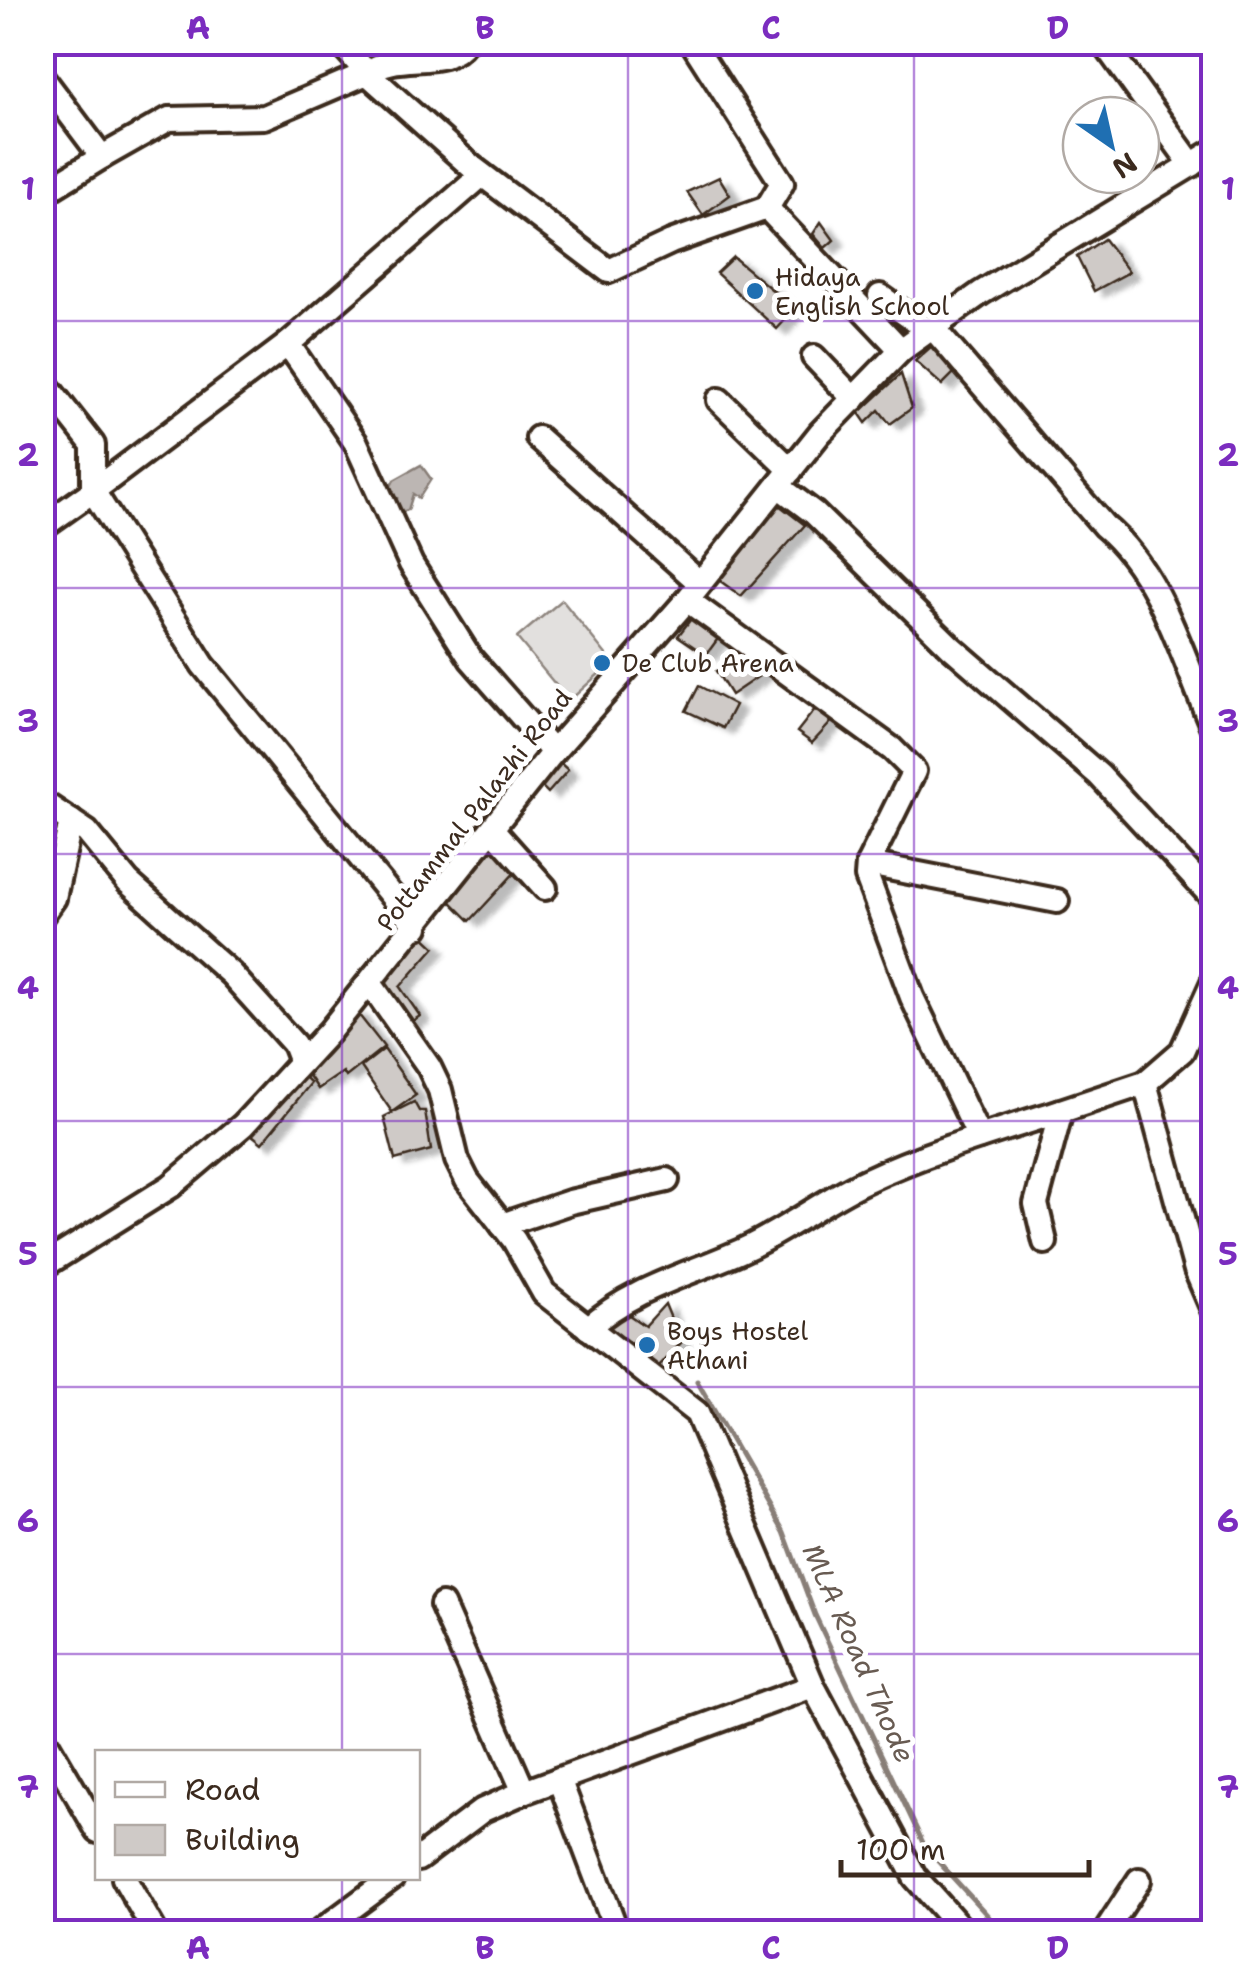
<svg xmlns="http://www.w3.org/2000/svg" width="1256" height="1975" font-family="'Shantell Sans',sans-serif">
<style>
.green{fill:#e2e0de;stroke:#8e857e;stroke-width:2.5}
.water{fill:#bcb6b3;stroke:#887e77;stroke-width:2.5}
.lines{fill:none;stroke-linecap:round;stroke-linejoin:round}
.stream{stroke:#887e77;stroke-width:5}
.building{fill:#cfcac7;stroke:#3b2a1e;stroke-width:2.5;filter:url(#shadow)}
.minor-casing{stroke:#3b2a1e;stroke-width:30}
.minor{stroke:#fff;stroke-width:22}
.grid{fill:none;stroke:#7b2cbf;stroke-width:2.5;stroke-opacity:0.55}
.poi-dot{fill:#1f6fb2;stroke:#fff;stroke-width:4}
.labels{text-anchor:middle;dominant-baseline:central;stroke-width:10;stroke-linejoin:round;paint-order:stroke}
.poi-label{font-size:25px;fill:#3b2a1e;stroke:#fff;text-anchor:start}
.street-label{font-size:25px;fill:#3b2a1e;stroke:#fff}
.water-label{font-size:28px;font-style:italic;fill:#685b52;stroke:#fff}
.neatline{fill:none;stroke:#7b2cbf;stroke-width:4}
.grid-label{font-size:32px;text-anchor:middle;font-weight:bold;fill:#7b2cbf}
</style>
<defs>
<filter id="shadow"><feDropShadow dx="10" dy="5.5" stdDeviation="2.5" flood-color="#0004"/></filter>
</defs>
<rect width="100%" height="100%" fill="#fff"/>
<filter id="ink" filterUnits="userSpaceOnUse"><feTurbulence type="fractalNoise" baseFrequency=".01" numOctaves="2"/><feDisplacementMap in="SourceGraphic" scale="20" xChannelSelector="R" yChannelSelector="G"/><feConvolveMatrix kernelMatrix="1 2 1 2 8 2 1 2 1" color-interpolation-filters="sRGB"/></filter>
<g filter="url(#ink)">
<!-- green -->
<polygon class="green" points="562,600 612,662 569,701 517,638"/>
<!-- water -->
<polygon class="water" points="421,465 431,479 419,498 413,494 408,510 397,513 394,500 397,498 388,492 394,480"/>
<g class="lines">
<!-- stream -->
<polyline class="stream" points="697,1381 784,1532 815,1615 925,1847 989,1917 996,1932"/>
</g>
<!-- building -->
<g class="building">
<polygon points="719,177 730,195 703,215 687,192"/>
<polygon points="821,222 834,240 825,248 813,234"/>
<polygon points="1104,239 1129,272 1094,291 1077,257"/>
<polygon points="733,257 795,309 777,329 716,273"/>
<polygon points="933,345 955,372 942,385 915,361"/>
<polygon points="901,374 912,408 890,424 879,410 866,423 859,413"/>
<polygon points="779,505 805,525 741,596 716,578"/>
<polygon points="694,615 722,633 706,655 678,636"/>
<polygon points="747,653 762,674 731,695 716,671"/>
<polygon points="699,686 735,705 723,728 686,711"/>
<polygon points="819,704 836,717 812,743 797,732"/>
<polygon points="558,761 568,770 548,793 540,785"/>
<polygon points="492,849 517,870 470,921 448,899"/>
<polygon points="419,932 435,947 400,987 420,1016 405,1026 373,983"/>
<polygon points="355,1010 384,1047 346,1077 343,1072 318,1089 304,1068"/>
<polygon points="384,1049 416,1095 392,1112 361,1067"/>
<polygon points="297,1069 311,1083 262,1143 246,1130"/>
<polygon points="414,1102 419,1111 425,1111 431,1150 395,1160 384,1117"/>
<polygon points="665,1304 681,1343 655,1370 603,1331 619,1308 645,1326"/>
</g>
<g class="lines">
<defs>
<g id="minor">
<path d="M340 42 367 73C398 49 445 71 465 42"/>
<polyline points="692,42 782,183 767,208"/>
<polyline points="1103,42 1192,165"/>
<polyline points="42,77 102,157 169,119 264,117 367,73 472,167 609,271 671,242 767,208 901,350"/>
<polyline points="482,175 288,344 356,443 411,564 471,659 553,752"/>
<polyline points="42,194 102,157"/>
<polyline points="880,296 928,330"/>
<path d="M932 327 1104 526C1162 574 1184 663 1214 730"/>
<polyline points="814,357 854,399"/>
<polyline points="42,380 93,445 93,491 288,344"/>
<polyline points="719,400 791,470"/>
<polyline points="538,438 700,583"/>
<polyline points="778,486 814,513 951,647 1099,775 1214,899"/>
<polyline points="42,527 93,491 203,665 417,927"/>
<polyline points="687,600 892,749 914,771 868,864 867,877 912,997 979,1137"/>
<polyline points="42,802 87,832 128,882 231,974 294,1044 301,1062"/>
<polyline points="493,830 545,888"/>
<polyline points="868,864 1057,901"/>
<polyline points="42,915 54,898 71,821"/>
<polyline points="370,983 429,1067 440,1090 457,1160 467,1180 514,1240 544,1293 697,1413 813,1686 915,1877 964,1932"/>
<polyline points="1145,1083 1182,1051 1214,980"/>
<polyline points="1061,1111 1145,1083 1196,1270 1214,1312"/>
<polyline points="502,1225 570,1202 667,1180"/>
<polyline points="42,1267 171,1186 243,1125 329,1032 553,752 687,600 820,433 901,350 981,293 1214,151"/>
<path d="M588 1328C633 1287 692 1274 745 1249 787 1230 822 1201 865 1181 927 1152 995 1132 1061 1111L1036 1204 1045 1242"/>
<polyline points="442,1605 524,1792"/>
<polyline points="42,1735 98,1831"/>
<polyline points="559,1779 617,1932"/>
<polyline points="418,1859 483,1810 524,1792 813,1686"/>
<polyline points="124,1878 155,1932"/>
<polyline points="319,1932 392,1878"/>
<polyline points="1105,1932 1139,1880"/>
</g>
</defs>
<!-- minor casing -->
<use href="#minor" class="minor-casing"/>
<!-- minor -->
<use href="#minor" class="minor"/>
</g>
</g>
<!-- grid -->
<path class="grid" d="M342 42V1752M628 42V1932M914 42V1932M42 321H1214M42 588H1214M42 854H1214M42 1121H1214M42 1387H1214M42 1654H1214M342 1878V1932"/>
<!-- markers -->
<g class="poi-dot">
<circle cx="755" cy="291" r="10"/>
<circle cx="602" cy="663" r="10"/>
<circle cx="647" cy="1345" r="10"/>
</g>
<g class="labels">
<!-- poi labels -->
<g class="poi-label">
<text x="775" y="277">Hidaya<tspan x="775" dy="29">English School</tspan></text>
<text x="622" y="663">De Club Arena</text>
<text x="667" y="1331">Boys Hostel<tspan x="667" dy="29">Athani</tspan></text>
</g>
<!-- street labels -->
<g class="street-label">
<text transform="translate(474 810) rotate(-52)">Pottammal Palazhi Road</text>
</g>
<!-- water labels -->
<g class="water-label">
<text transform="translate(859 1653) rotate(66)">MLA Road Thode</text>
</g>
</g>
<!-- margin -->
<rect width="1256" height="1975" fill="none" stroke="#fff" stroke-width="110"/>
<!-- legend -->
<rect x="95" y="1750" width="325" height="130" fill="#ffffff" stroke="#b1aaa5" stroke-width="2.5"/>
<rect x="115" y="1782" width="50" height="15" fill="#ffffff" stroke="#b1aaa5" stroke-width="2.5"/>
<text x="185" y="1800" font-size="30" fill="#3b2a1e">Road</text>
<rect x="115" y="1825" width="50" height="30" fill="#cfcac7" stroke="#b1aaa5" stroke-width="2.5"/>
<text x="185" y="1850" font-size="30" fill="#3b2a1e">Building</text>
<!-- north arrow -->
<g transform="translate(1111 145) rotate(146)"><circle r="48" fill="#ffffff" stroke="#b1aaa5" stroke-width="2.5"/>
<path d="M0-8L18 38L0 25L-18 38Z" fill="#1f6fb2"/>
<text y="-15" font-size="28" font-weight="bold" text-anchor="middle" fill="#3b2a1e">N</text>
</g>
<!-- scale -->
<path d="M841 1860v15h248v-15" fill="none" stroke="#3b2a1e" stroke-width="5"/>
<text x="856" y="1860" font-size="30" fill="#3b2a1e" stroke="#ffffff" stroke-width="8" paint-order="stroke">100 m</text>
<rect x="55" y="55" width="1146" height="1865" class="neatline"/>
<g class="grid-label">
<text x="198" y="39">A</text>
<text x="485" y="39">B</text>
<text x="771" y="39">C</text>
<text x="1058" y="39">D</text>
<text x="28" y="200">1</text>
<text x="1228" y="200">1</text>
<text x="28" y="466">2</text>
<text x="1228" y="466">2</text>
<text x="28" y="732">3</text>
<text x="1228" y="732">3</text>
<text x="28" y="999">4</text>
<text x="1228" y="999">4</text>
<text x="28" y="1265">5</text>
<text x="1228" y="1265">5</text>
<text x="28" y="1532">6</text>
<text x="1228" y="1532">6</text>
<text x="28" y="1798">7</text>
<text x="1228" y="1798">7</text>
<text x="198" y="1959">A</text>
<text x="485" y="1959">B</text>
<text x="771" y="1959">C</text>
<text x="1058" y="1959">D</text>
</g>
</svg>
